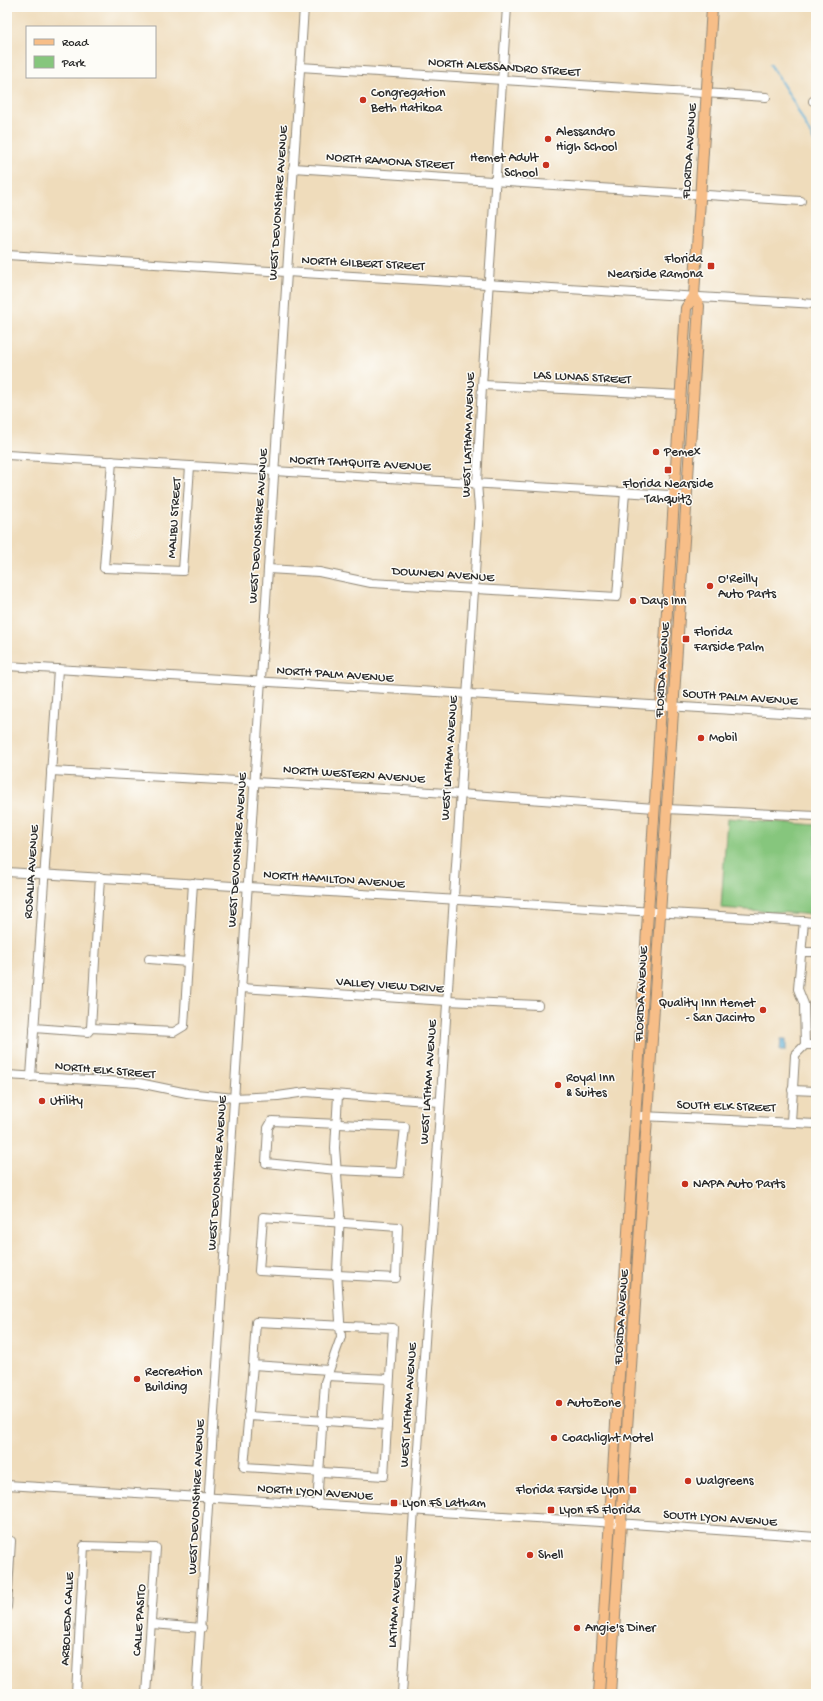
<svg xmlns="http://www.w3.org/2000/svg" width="823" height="1701" font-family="'Gochi Hand',sans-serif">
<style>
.green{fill:#86c67d;stroke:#587854}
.water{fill:#5aadd6;stroke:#426c80}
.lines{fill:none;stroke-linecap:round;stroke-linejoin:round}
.stream{stroke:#5aadd6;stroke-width:2}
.minor-casing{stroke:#8d8473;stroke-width:10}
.major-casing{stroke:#8d8473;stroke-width:12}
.minor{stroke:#fff;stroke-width:8}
.major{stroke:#f7be88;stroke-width:10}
.poi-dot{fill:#c8321e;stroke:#fdfcf7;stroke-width:1.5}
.labels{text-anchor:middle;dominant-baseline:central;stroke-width:3;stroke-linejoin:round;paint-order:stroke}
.street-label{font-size:13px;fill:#2b2b2b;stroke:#fdfcf7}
.poi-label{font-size:13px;fill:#2b2b2b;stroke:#fdfcf7;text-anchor:start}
</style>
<rect width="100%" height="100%" fill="#fdfcf7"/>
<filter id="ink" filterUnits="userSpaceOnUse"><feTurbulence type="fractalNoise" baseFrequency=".025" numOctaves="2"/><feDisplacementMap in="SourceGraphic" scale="8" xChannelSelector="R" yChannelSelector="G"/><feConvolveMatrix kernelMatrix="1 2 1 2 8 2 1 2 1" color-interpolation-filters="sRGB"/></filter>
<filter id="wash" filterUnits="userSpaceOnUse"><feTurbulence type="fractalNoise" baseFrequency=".012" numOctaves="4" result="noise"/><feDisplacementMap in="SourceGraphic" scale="16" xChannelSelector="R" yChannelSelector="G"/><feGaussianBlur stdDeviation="0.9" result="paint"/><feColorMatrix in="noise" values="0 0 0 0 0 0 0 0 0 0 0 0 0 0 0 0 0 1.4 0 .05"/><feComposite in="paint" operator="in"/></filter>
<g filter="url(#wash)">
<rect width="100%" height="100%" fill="#efdcbb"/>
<!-- green -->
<polygon class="green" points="727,818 816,825 816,915 721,908"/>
<!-- water -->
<polygon class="water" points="781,1039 786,1039 786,1051 780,1051"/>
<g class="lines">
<!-- stream -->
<polyline class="stream" points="770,64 793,101 816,145"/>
</g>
</g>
<g filter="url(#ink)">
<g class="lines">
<defs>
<g id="minor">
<polyline points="300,67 766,97"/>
<polyline points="813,101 816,101"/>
<polyline points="293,168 801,201"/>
<polyline points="7,255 816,304"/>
<polyline points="483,385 681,395"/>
<polyline points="7,455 687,496"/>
<polyline points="112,461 104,568 183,571 190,466"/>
<polyline points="268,569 319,572 371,583 617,597 625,492"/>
<polyline points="7,666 816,715"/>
<polyline points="51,771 403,790 655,808"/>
<polyline points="666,809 816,816"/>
<polyline points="7,872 816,922"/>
<polyline points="802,952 816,952"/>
<polyline points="149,959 188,962"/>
<polyline points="241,988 447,1001 538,1005"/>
<polyline points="34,1028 88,1032 91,1028 174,1032 184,1026 193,883"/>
<polyline points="91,1028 100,877"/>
<polyline points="805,1045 816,1045"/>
<polyline points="7,1075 139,1083 187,1093 234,1098 278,1096 306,1092 440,1102"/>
<polyline points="31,1077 58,669"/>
<polyline points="792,1090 816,1091"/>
<polyline points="641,1116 816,1124"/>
<polygon points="272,1121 405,1127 400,1173 337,1170 266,1163 268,1128"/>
<polyline points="791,1122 795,1055 805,1045 804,1004 798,989 804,921"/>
<polygon points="263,1217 398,1227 396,1278 259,1271"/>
<polyline points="329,1370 253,1365 256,1322 393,1328 387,1425"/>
<polyline points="327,1376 389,1379"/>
<polyline points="248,1416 387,1425 384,1476 244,1467 253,1365"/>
<polyline points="7,1485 632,1524 816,1537"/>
<polyline points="317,1505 325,1382 341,1337 337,1272 340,1214 335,1148 338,1095"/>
<polyline points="7,1540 11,1541 7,1607"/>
<polyline points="152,1624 202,1628"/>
<polyline points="76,1694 84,1546 156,1548 146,1694"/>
<polyline points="196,1694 304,7"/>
<polyline points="402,1694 474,590 479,508 477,483 482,386 507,7"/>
</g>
<g id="major">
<polyline points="599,1694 686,308 694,296 712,7"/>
<path d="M610 1694C640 1231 669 768 699 306L694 296"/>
</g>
</defs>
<!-- minor casing -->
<use href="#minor" class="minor-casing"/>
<!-- major casing -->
<use href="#major" class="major-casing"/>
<!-- minor -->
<use href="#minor" class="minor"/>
<!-- major -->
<use href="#major" class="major"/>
</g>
</g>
<!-- markers -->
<g class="poi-dot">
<circle cx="363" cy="100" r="4"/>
<circle cx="548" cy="139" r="4"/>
<circle cx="546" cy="165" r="4"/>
<rect x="707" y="262" width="8" height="8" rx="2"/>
<circle cx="656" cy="452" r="4"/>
<rect x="664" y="466" width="8" height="8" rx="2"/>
<circle cx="710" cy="586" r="4"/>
<circle cx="633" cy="601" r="4"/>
<rect x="682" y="635" width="8" height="8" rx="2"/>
<circle cx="701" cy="738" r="4"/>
<circle cx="763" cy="1010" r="4"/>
<circle cx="558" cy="1085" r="4"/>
<circle cx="42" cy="1101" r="4"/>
<circle cx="685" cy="1184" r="4"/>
<circle cx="137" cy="1379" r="4"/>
<circle cx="559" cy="1403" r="4"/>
<circle cx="554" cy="1438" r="4"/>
<circle cx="688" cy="1481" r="4"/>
<rect x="629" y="1486" width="8" height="8" rx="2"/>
<rect x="390" y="1499" width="8" height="8" rx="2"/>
<rect x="547" y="1506" width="8" height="8" rx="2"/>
<circle cx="530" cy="1555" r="4"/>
<circle cx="577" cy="1628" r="4"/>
</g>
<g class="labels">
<!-- street labels -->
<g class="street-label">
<text transform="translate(504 68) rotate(4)">NORTH ALESSANDRO STREET</text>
<text transform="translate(690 151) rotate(-86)">FLORIDA AVENUE</text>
<text transform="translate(390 162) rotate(4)">NORTH RAMONA STREET</text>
<text transform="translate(279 203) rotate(-86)">WEST DEVONSHIRE AVENUE</text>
<text transform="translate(363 264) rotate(3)">NORTH GILBERT STREET</text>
<text transform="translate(582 378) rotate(3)">LAS LUNAS STREET</text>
<text transform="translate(469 435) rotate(-88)">WEST LATHAM AVENUE</text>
<text transform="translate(360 464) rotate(3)">NORTH TAHQUITZ AVENUE</text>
<text transform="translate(175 518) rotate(-86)">MALIBU STREET</text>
<text transform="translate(259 526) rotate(-86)">WEST DEVONSHIRE AVENUE</text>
<text transform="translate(443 575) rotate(4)">DOWNEN AVENUE</text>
<text transform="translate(663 670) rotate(-86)">FLORIDA AVENUE</text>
<text transform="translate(335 675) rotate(4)">NORTH PALM AVENUE</text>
<text transform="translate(740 698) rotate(4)">SOUTH PALM AVENUE</text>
<text transform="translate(450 758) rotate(-86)">WEST LATHAM AVENUE</text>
<text transform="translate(354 775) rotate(4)">NORTH WESTERN AVENUE</text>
<text transform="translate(238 850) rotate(-86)">WEST DEVONSHIRE AVENUE</text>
<text transform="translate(32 872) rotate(-86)">ROSALIA AVENUE</text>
<text transform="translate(334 880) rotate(4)">NORTH HAMILTON AVENUE</text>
<text transform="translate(390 986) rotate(4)">VALLEY VIEW DRIVE</text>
<text transform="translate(642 994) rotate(-87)">FLORIDA AVENUE</text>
<text transform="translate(105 1071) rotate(5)">NORTH ELK STREET</text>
<text transform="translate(429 1082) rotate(-86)">WEST LATHAM AVENUE</text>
<text transform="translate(726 1107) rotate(2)">SOUTH ELK STREET</text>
<text transform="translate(218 1173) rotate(-86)">WEST DEVONSHIRE AVENUE</text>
<text transform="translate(622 1317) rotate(-86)">FLORIDA AVENUE</text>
<text transform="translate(409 1405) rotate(-86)">WEST LATHAM AVENUE</text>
<text transform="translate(315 1493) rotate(4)">NORTH LYON AVENUE</text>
<text transform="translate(197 1497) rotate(-87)">WEST DEVONSHIRE AVENUE</text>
<text transform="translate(720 1519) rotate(4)">SOUTH LYON AVENUE</text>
<text transform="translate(396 1602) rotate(-86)">LATHAM AVENUE</text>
<text transform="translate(68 1619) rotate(-87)">ARBOLEDA CALLE</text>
<text transform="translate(140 1620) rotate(-86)">CALLE PASITO</text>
</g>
<!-- poi labels -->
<g class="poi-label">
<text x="371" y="93">Congregation<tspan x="371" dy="15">Beth Hatikoa</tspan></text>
<text x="556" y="132">Alessandro<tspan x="556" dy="15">High School</tspan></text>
<text x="538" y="158" text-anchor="end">Hemet Adult<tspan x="538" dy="15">School</tspan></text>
<text x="703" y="259" text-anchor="end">Florida<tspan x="703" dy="15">Nearside Ramona</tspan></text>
<text x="664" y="452">Pemex</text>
<text x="668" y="484" text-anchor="middle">Florida Nearside<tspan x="668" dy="15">Tahquitz</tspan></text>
<text x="718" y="579">O'Reilly<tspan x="718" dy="15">Auto Parts</tspan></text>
<text x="641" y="601">Days Inn</text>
<text x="694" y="632">Florida<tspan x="694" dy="15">Farside Palm</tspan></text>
<text x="709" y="738">Mobil</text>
<text x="755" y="1003" text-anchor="end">Quality Inn Hemet<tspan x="755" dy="15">- San Jacinto</tspan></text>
<text x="566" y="1078">Royal Inn<tspan x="566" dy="15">&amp; Suites</tspan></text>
<text x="50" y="1101">Utility</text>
<text x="693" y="1184">NAPA Auto Parts</text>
<text x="145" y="1372">Recreation<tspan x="145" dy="15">Building</tspan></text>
<text x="567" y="1403">AutoZone</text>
<text x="562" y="1438">Coachlight Motel</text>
<text x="696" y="1481">Walgreens</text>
<text x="625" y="1490" text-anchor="end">Florida Farside Lyon</text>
<text x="402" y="1503">Lyon FS Latham</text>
<text x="559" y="1510">Lyon FS Florida</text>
<text x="538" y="1555">Shell</text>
<text x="585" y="1628">Angie's Diner</text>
</g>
</g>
<!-- margin -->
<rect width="823" height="1701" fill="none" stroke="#fdfcf7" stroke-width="24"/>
<!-- legend -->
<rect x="26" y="26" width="130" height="52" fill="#fdfcf7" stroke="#a9a8a5"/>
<rect x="34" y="39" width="20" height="6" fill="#f7be88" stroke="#a9a8a5"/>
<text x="62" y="46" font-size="12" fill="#2b2b2b">Road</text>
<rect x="34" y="56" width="20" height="12" fill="#86c67d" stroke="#a9a8a5"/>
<text x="62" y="66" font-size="12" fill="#2b2b2b">Park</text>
</svg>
